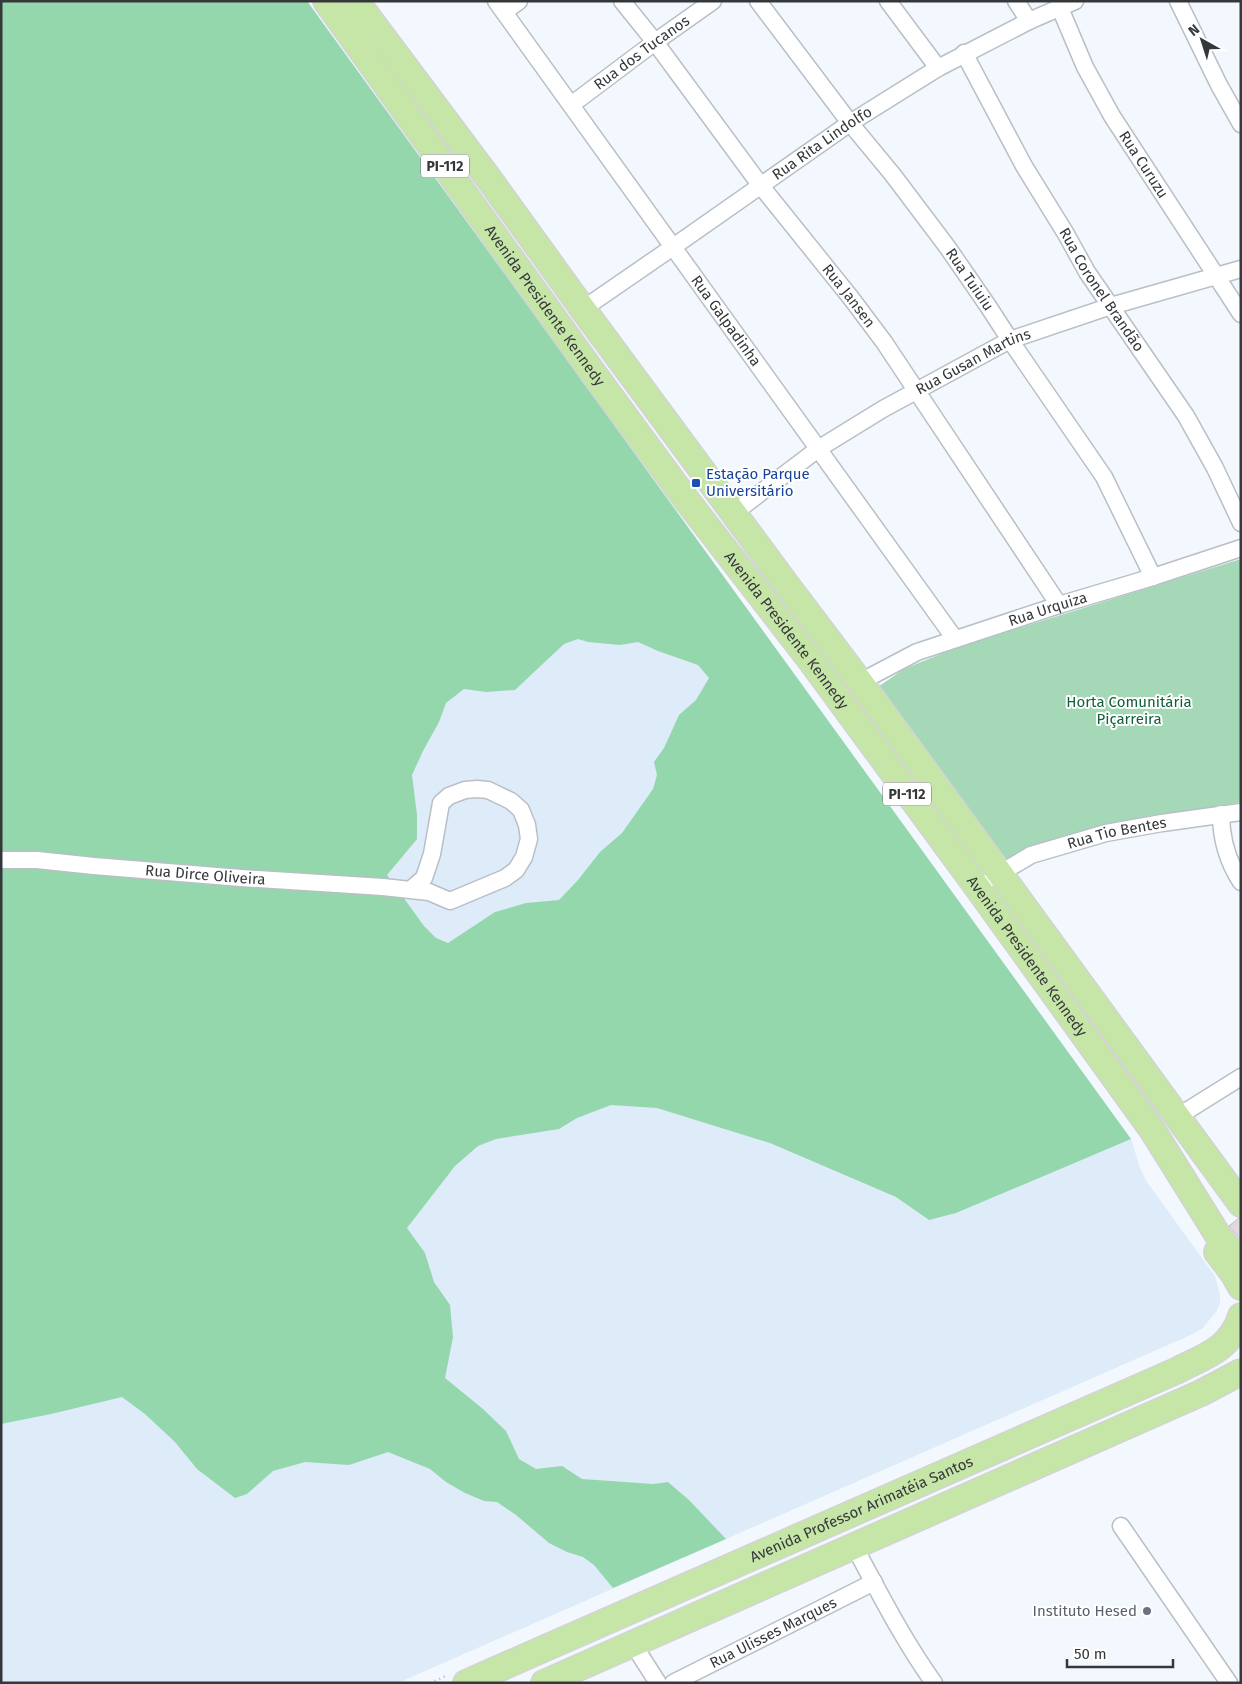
<svg xmlns="http://www.w3.org/2000/svg" width="1242" height="1684" font-family="'Fira Sans',sans-serif">
<style>
.built{fill:#deebf9}
.green{fill:#a5d8b7}
.forest{fill:#94d7ad;fill-rule:evenodd}
.building{fill:#e2d9df;stroke:#c3bbc0}
.lines{fill:none;stroke-linecap:round;stroke-linejoin:round}
.street-casing{stroke:#b8bfc6;stroke-width:19}
.primary-casing{stroke:#d3d3d4;stroke-width:28}
.path{stroke:#b1b5ba;stroke-width:2.5;stroke-dasharray:1 4;stroke-linecap:butt}
.street{stroke:#fff;stroke-width:16}
.primary{stroke:#c6e6a8;stroke-width:25}
.transit-dot{fill:#1a4fb4;stroke:#fff;stroke-width:2}
.worship-dot{fill:#6b7280;stroke:#fff;stroke-width:2}
.labels{text-anchor:middle;dominant-baseline:central;stroke-width:4;stroke-linejoin:round;paint-order:stroke}
.shield{fill:#fff;stroke:#727475;stroke-width:1}
.shield-label{font-size:14px;font-weight:bold;fill:#35383a}
.street-label{font-size:15px;fill:#35383a;stroke:#fff}
.transit-label{font-size:15px;fill:#164399;stroke:#fff;text-anchor:start}
.park-label{font-size:15px;fill:#115f39;stroke:#fff}
.worship-label{font-size:15px;fill:#5b616d;stroke:#fff;text-anchor:end}
</style>
<rect width="100%" height="100%" fill="#f2f8fe"/>
<!-- built -->
<polygon class="built" points="1,1 307,1 1131,1139 1140,1168 1147,1182 1215,1276 1220,1294 1220,1303 1216,1312 1202,1329 1193,1334 398,1683 1,1683"/>
<!-- green -->
<polygon class="green" points="1241,559 1241,802 1064,836 1002,864 875,689 904,669 958,647"/>
<!-- forest -->
<path class="forest" d="M1 1H307L1131 1139 956 1213 929 1220 896 1197 770 1143 657 1108 611 1105 577 1118 559 1129 496 1139 478 1146 455 1166 407 1228 425 1253 434 1282 450 1305 453 1337 445 1378 483 1409 506 1431 519 1459 536 1469 562 1466 582 1479 653 1484 668 1482 689 1500 726 1539 613 1588 594 1565 583 1557 567 1552 549 1543 516 1515 497 1502 484 1501 465 1493 446 1482 430 1469 388 1452 349 1465 305 1462 273 1471 247 1494 235 1498 197 1469 175 1442 145 1414 122 1397 51 1414 1 1424ZM578 639 588 642 620 645 638 642 658 651 698 665 709 678 696 700 679 715 664 748 654 762 657 775 653 789 622 833 600 852 578 880 559 900 526 903 495 912 448 943 436 938 424 926 387 875 417 839V815L412 775 423 751 439 722 446 703 464 689 486 692 515 690 564 644Z"/>
<!-- building -->
<polygon class="building" points="1239,1218 1241,1218 1241,1240 1229,1226"/>
<g class="lines">
<defs>
<g id="street">
<path id="s1" d="M496 1 955 639"/>
<path id="s2" d="M622 1 655 42 761 186 851 298 884 342 1059 605"/>
<path id="s3" d="M758 1 850 123 893 175 948 248 988 306 1010 340 1104 477 1153 577"/>
<polyline points="888,1 938,68"/>
<polyline points="1016,1 1029,21"/>
<polyline points="1178,1 1219,85 1241,124"/>
<path id="s4" d="M1060 8 1085 67 1112 116 1241 314"/>
<polyline points="504,12 519,1"/>
<path id="s5" d="M964 53 1024 166 1066 234 1087 272 1186 416 1215 468 1241 523"/>
<path id="s6" d="M571 105 655 42 713 1"/>
<path id="s7" d="M583 309 673 247 850 123 938 68 1029 21 1075 1"/>
<path id="s8" d="M734 513 818 449 883 409 1010 340 1111 306 1241 269"/>
<path id="s9" d="M860 682 917 652 1059 605 1153 577 1241 548"/>
<path d="M1221 814C1221 839 1228 862 1241 882"/>
<path id="s10" d="M1 860H37L94 866 241 878 383 887 429 892 450 901 505 878 516 870 524 857 529 839 527 825 521 810 511 801 488 790 477 789 465 790 449 796 441 803 432 854 424 878 410 890"/>
<path id="s11" d="M992 878 1031 855 1106 833 1162 823 1241 812"/>
<polyline points="1177,1117 1241,1077"/>
<polyline points="1121,1526 1229,1683"/>
<path d="M854 1546C879 1592 903 1640 934 1683"/>
<polyline points="633,1644 658,1683"/>
<path id="s12" d="M673 1683 874 1582"/>
</g>
<g id="primary">
<path id="s13" d="M326 1 591 370 685 498 811 661 977 887 1153 1131 1219 1237 1241 1263"/>
<polyline points="356,1 492,183 585,312 783,580 860,682 1241,1204"/>
<polyline points="1217,1252 1233,1273 1241,1287"/>
<path id="s14" d="M466 1683 1176 1371C1205 1356 1230 1350 1241 1316"/>
<polyline points="544,1683 1201,1393 1241,1372"/>
</g>
</defs>
<!-- street casing -->
<use href="#street" class="street-casing"/>
<!-- primary casing -->
<use href="#primary" class="primary-casing"/>
<!-- path -->
<polyline class="path" points="430,1683 448,1675"/>
<!-- street -->
<use href="#street" class="street"/>
<!-- primary -->
<use href="#primary" class="primary"/>
</g>
<!-- markers -->
<rect class="transit-dot" x="691" y="478" width="10" height="10" rx="2.5"/>
<circle class="worship-dot" cx="1147" cy="1611" r="5"/>
<g class="labels">
<!-- shield labels -->
<g class="shield">
<rect x="421" y="154.5" width="48" height="23" rx="4"/>
<rect x="883" y="782.5" width="48" height="23" rx="4"/>
</g>
<g class="shield-label">
<text x="445" y="166">PI-112</text>
<text x="907" y="794">PI-112</text>
</g>
<!-- street labels -->
<g class="street-label">
<text stroke="none"><textPath href="#s6" startOffset="88">Rua dos Tucanos</textPath></text>
<text stroke="none"><textPath href="#s7" startOffset="291">Rua Rita Lindolfo</textPath></text>
<text stroke="none"><textPath href="#s4" startOffset="178">Rua Curuzu</textPath></text>
<text stroke="none"><textPath href="#s3" startOffset="350">Rua Tuiuiu</textPath></text>
<text stroke="none"><textPath href="#s5" startOffset="274">Rua Coronel Brandão</textPath></text>
<text stroke="none"><textPath href="#s2" startOffset="372">Rua Jansen</textPath></text>
<text stroke="none"><textPath href="#s13" startOffset="375">Avenida Presidente Kennedy</textPath></text>
<text stroke="none"><textPath href="#s1" startOffset="394">Rua Galpadinha</textPath></text>
<text stroke="none"><textPath href="#s8" startOffset="284">Rua Gusan Martins</textPath></text>
<text stroke="none"><textPath href="#s9" startOffset="202">Rua Urquiza</textPath></text>
<text stroke="none"><textPath href="#s13" startOffset="780">Avenida Presidente Kennedy</textPath></text>
<text stroke="none"><textPath href="#s11" startOffset="134">Rua Tio Bentes</textPath></text>
<text stroke="none"><textPath href="#s10" startOffset="205">Rua Dirce Oliveira</textPath></text>
<text stroke="none"><textPath href="#s13" startOffset="1185">Avenida Presidente Kennedy</textPath></text>
<text stroke="none"><textPath href="#s14" startOffset="432">Avenida Professor Arimatéia Santos</textPath></text>
<text stroke="none"><textPath href="#s12" startOffset="112">Rua Ulisses Marques</textPath></text>
</g>
<!-- transit labels -->
<g class="transit-label">
<text x="706" y="474">Estação Parque<tspan x="706" dy="17">Universitário</tspan></text>
</g>
<!-- park labels -->
<g class="park-label">
<text x="1129" y="702">Horta Comunitária<tspan x="1129" dy="17">Piçarreira</tspan></text>
</g>
<!-- worship labels -->
<g class="worship-label">
<text x="1137" y="1611">Instituto Hesed</text>
</g>
</g>
<!-- border -->
<rect width="1242" height="1684" fill="none" stroke="#35383a" stroke-width="5"/>
<!-- north arrow -->
<g transform="translate(1202 40) rotate(321)" stroke="#ffffff" stroke-width="4" paint-order="stroke">
<path d="M0-4L9 19L0 12L-9 19Z" fill="#35383a"/>
<text y="-8" font-size="14" font-weight="bold" text-anchor="middle" fill="#35383a">N</text>
</g>
<!-- scale -->
<path d="M1067 1659v8h106v-8" fill="none" stroke="#35383a" stroke-width="2.5"/>
<text x="1074" y="1659" font-size="15" fill="#35383a" stroke="#ffffff" stroke-width="4" paint-order="stroke">50 m</text>
</svg>
